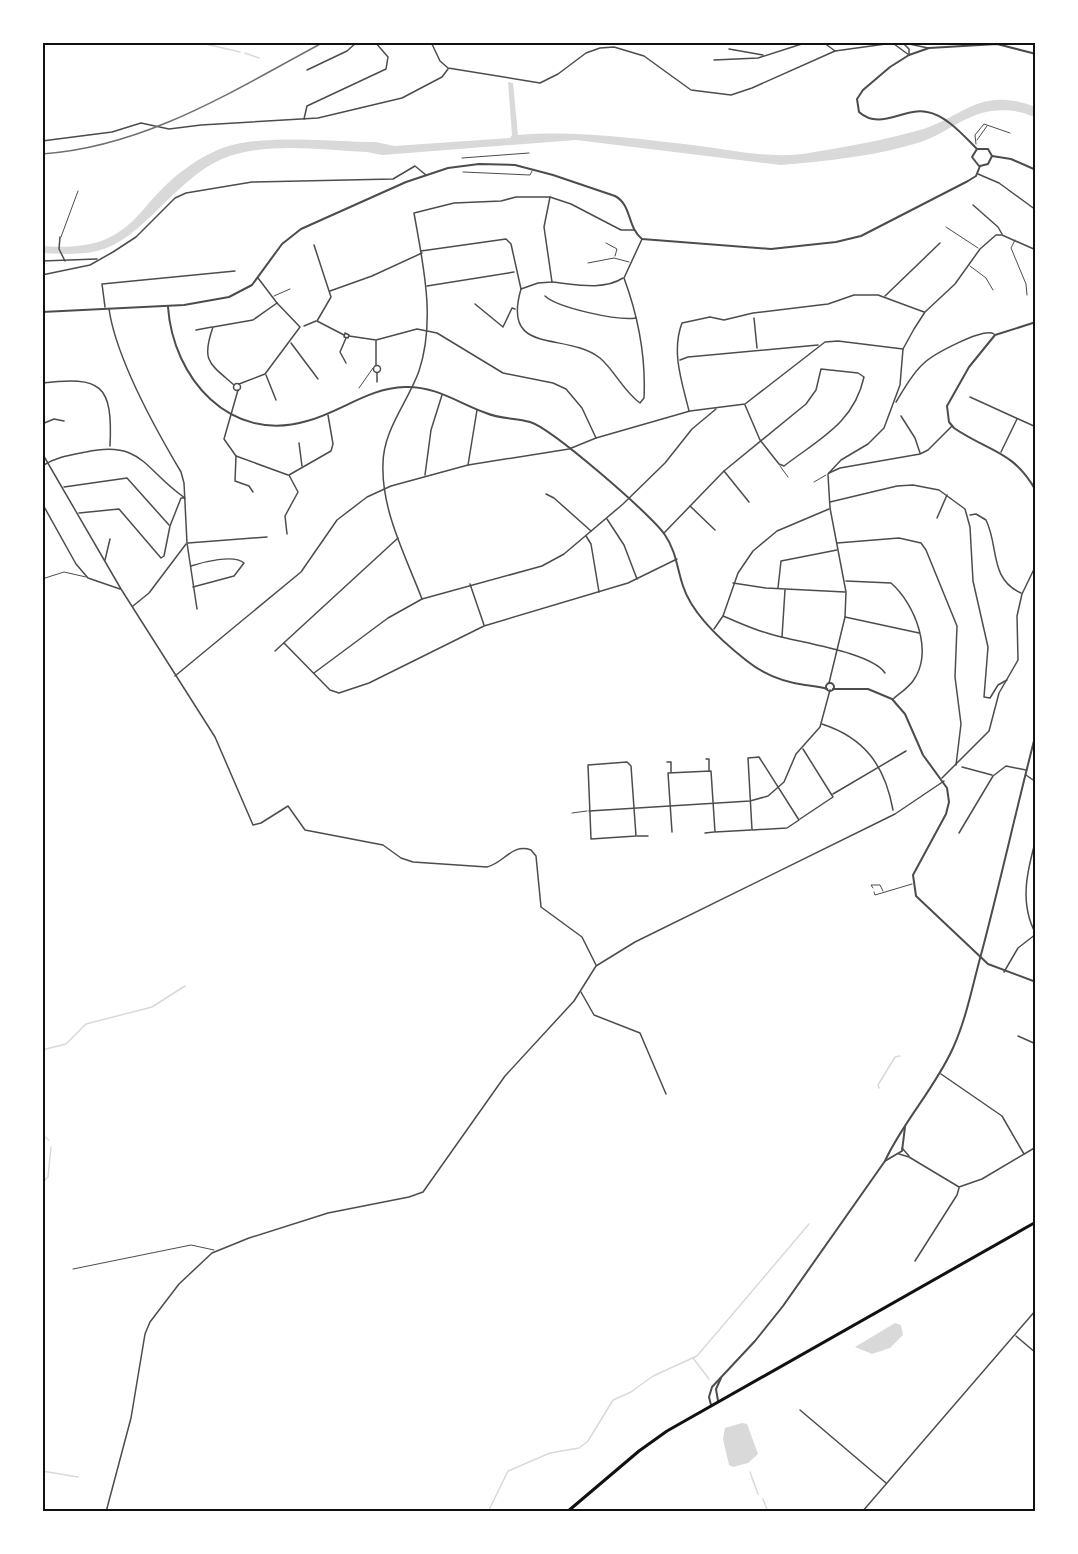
<svg xmlns="http://www.w3.org/2000/svg" width="1078" height="1554" font-family="Karla,sans-serif">
<style>
.water{fill:#d9d9d9}
.lines{fill:none;stroke-linecap:round;stroke-linejoin:round}
.stream{stroke:#d9d9d9;stroke-width:1.5}
.service{stroke:#4c4c4c;stroke-width:1}
.minor{stroke:#4c4c4c;stroke-width:1.5}
.tertiary{stroke:#4c4c4c;stroke-width:2}
.primary{stroke:#111;stroke-width:3}
.rail{stroke:#707070;stroke-width:1.5}
.neatline{fill:none;stroke:#111;stroke-width:2}
</style>
<rect width="100%" height="100%" fill="#fff"/>
<!-- water -->
<g class="water">
<path d="M508 82 513 83 518 135C579 130 639 139 700 146 736 151 772 159 809 153 844 147 881 141 916 131 965 118 977 85 1036 107V118C1023 111 1006 109 991 111 965 115 946 133 921 142 877 156 826 161 781 165L576 140 382 155 367 152C320 150 266 141 222 159 175 179 142 241 97 251 79 255 60 254 42 253V246C64 248 95 247 114 235 133 225 145 206 160 191 177 173 198 158 220 149 259 133 333 142 376 142L394 146 510 138 512 135Z"/>
<polygon points="895,1323 901,1325 903,1335 890,1348 872,1354 855,1347"/>
<polygon points="742,1423 747,1424 758,1454 748,1463 733,1467 729,1465 723,1439 725,1428"/>
</g>
<g class="lines">
<!-- stream -->
<g class="stream">
<polyline points="197,42 240,52"/>
<polyline points="245,53 259,58"/>
<polyline points="42,1050 66,1044 86,1024 152,1007 185,986"/>
<polyline points="879,1088 878,1085 895,1057 900,1056"/>
<polyline points="42,1135 49,1140"/>
<polyline points="42,1183 48,1177 51,1147"/>
<polyline points="693,1358 709,1379"/>
<polyline points="42,1471 78,1477"/>
<polyline points="750,1472 758,1494"/>
<polyline points="763,1499 768,1512"/>
<polyline points="488,1512 508,1471 550,1453 579,1448 588,1441 613,1400 631,1392 653,1376 697,1356 809,1224"/>
</g>
<!-- service -->
<g class="service">
<polyline points="977,140 987,126"/>
<polyline points="976,144 975,135 984,124 1010,133"/>
<polyline points="462,158 529,153"/>
<polyline points="463,172 530,175 532,171"/>
<polyline points="946,227 978,248"/>
<polyline points="61,237 78,191"/>
<polyline points="1015,240 1011,248 1026,284 1027,295"/>
<polyline points="606,243 617,249 615,256"/>
<polyline points="588,263 614,258 629,262"/>
<polyline points="970,266 986,278 993,290"/>
<polyline points="274,296 290,289"/>
<polyline points="359,388 373,368"/>
<polyline points="780,466 788,477"/>
<polyline points="814,482 826,475"/>
<polyline points="42,579 64,572 86,577"/>
<polyline points="572,813 587,811"/>
<polyline points="873,888 871,885 880,885 883,891"/>
<polyline points="874,892 875,895 912,884"/>
<polyline points="1036,1114 1036,1113"/>
<polyline points="73,1269 191,1245 214,1250"/>
</g>
<!-- minor -->
<g class="minor">
<polyline points="431,42 440,61 448,68 540,83 558,74 586,53 600,48 614,47 644,56 691,90 731,95 752,88 835,51 900,42 928,48"/>
<polyline points="823,42 835,51"/>
<polyline points="894,44 909,55"/>
<polyline points="904,44 909,49 909,54"/>
<polyline points="729,49 763,55"/>
<polyline points="714,60 758,58 808,42"/>
<polyline points="307,70 347,51 357,42"/>
<polyline points="304,119 307,106 386,69 388,57 375,42"/>
<polyline points="42,141 112,132 141,123 169,129 201,125 318,118 402,98 442,77 448,69"/>
<polyline points="978,174 999,183 1036,210"/>
<path d="M550 197 544 227 552 282 538 283 521 289C501 357 566 331 600 358 615 371 624 392 640 403L644 398C646 357 638 316 624 278L642 239"/>
<polyline points="973,205 998,227 1002,234"/>
<polyline points="60,237 59,249 65,261"/>
<polyline points="314,245 331,297 317,321 344,335"/>
<polyline points="421,251 506,239 511,244 521,289"/>
<polyline points="42,261 97,259"/>
<polyline points="42,275 90,265 113,252 136,237 175,198 186,193 252,182 393,179 415,166 426,175"/>
<path d="M552 282C574 284 603 291 623 278"/>
<polyline points="427,286 514,272"/>
<polyline points="330,291 372,276 422,253"/>
<path d="M545 296C558 308 618 321 636 318"/>
<polyline points="885,296 940,243"/>
<polyline points="475,304 503,327 512,308 515,309"/>
<polyline points="105,307 102,284 235,271"/>
<path d="M109 309C116 357 156 430 181 472L184 483 187 543 197 609"/>
<polyline points="754,318 757,348"/>
<polyline points="304,326 316,321"/>
<polyline points="196,330 212,327"/>
<polygon points="345,333 349,335 348,338 344,337"/>
<polyline points="349,336 376,340 417,329 437,333 503,373 553,383 566,389 582,408 596,438"/>
<polyline points="291,343 318,379"/>
<polyline points="680,360 688,357 818,345"/>
<polyline points="346,363 340,352 346,338"/>
<polyline points="376,365 376,341"/>
<circle cx="377" cy="369" r="3.5"/>
<polyline points="377,373 377,382"/>
<polyline points="266,375 276,400"/>
<path d="M42 383C101 376 113 384 110 446"/>
<circle cx="237" cy="387" r="3.5"/>
<polyline points="239,384 265,374 300,327 277,303"/>
<path d="M234 385C209 363 201 361 213 327L253 320 277 303 258 278"/>
<polyline points="238,390 224,439 236,456 235,481 249,486 253,492"/>
<polyline points="970,397 1036,427"/>
<path d="M896 402C904 389 912 374 923 364 933 354 984 327 994 334"/>
<path d="M689 411C682 382 671 352 682 323L710 317 724 320 753 313 828 304 854 295H878L924 312"/>
<polyline points="901,416 915,438 920,453"/>
<polyline points="42,424 54,419 64,421"/>
<polyline points="299,443 302,466"/>
<polyline points="1001,452 1017,419"/>
<path d="M42 453 121 589 215 737 253 825 261 823 288 806 305 830 383 845 401 858 413 862 487 867C504 863 512 843 531 850L536 856 541 907 582 937 596 965"/>
<polyline points="236,456 288,475"/>
<polyline points="468,465 477,410"/>
<path d="M42 466C56 457 70 455 86 452 143 440 144 470 185 498H181L170 526 164 556 161 558 119 509 79 513"/>
<polyline points="724,471 749,502"/>
<polyline points="829,473 840,468 920,454 928,450 952,426"/>
<polyline points="828,474 841,460 868,444 884,428 900,385 903,349 914,329 925,312 955,284 980,249 996,235 1002,235 1036,250"/>
<polyline points="425,475 431,430 442,395"/>
<polyline points="828,475 830,508 846,592 845,617 829,683"/>
<polyline points="64,487 127,478 169,525"/>
<polyline points="546,494 554,498 591,531"/>
<polyline points="830,502 897,486 913,485 939,490 965,509 970,527 973,581 988,647 984,697 990,698 998,685 1007,680"/>
<polyline points="42,503 76,564 88,578 120,589"/>
<polyline points="690,506 715,530"/>
<path d="M970 515 976 514 986 520C999 546 989 579 1021 593"/>
<polyline points="937,518 947,495"/>
<polyline points="607,519 624,545 637,579"/>
<path d="M664 533 724 471 806 404 816 390 821 369 858 373 864 377C854 423 819 439 784 466L779 464 760 440 745 405"/>
<polyline points="287,534 285,516 298,492 289,475 331,451 333,444 328,415"/>
<polyline points="586,536 591,544 599,592"/>
<polyline points="188,543 267,537"/>
<polyline points="837,543 899,538 921,543 926,550 957,626 955,677 961,724 956,765"/>
<polyline points="105,560 110,539"/>
<path d="M191 566C203 562 234 554 244 563L234 576 193 587"/>
<path d="M846 581 891 583C915 604 934 652 913 681 908 688 900 693 893 699"/>
<polyline points="733,583 766,588 845,592"/>
<polyline points="470,584 484,625"/>
<polyline points="778,588 781,561 837,550"/>
<path d="M422 599C406 557 381 510 383 464 383 430 408 402 419 371 436 320 423 264 414 213L454 203 501 201 516 197H550L571 204 621 230H634"/>
<polyline points="133,606 149,593 186,544"/>
<path d="M723 616C738 622 752 629 767 633 793 642 870 651 885 673"/>
<polyline points="845,617 919,633"/>
<polyline points="714,629 723,616 738,573 753,551 777,531 829,509"/>
<polyline points="782,637 785,590"/>
<polyline points="284,643 330,690 339,693 369,683 484,626 628,583 677,559"/>
<polyline points="275,651 398,538"/>
<polyline points="314,673 388,618 422,599 542,566 564,554 623,504 665,463 692,429 716,409"/>
<polyline points="175,676 301,572 337,520 367,497 391,486 468,465 569,449 596,438 690,411 745,404 825,342 838,341 903,349"/>
<path d="M822 724C865 738 885 766 893 810"/>
<polygon points="759,757 799,820 787,828 752,830 748,758"/>
<polyline points="706,759 709,759 709,770"/>
<polygon points="627,762 631,766 636,836 591,839 588,765"/>
<polyline points="667,762 671,762 671,772"/>
<polyline points="962,767 992,775"/>
<polyline points="1026,775 1036,782"/>
<polyline points="942,778 989,731 999,693 1018,660 1017,616 1022,594 1036,565"/>
<polyline points="833,794 906,751"/>
<polyline points="589,811 750,801 768,796 784,782 796,754 820,727 830,690"/>
<polyline points="800,819 833,797 803,749"/>
<polyline points="672,832 668,773 711,771 715,832 751,830"/>
<polyline points="705,833 714,832"/>
<polyline points="959,833 993,776 1006,766 1026,770"/>
<polyline points="637,836 648,836"/>
<path d="M1036 839C1027 871 1019 904 1036 934"/>
<polyline points="1004,972 1018,948 1036,934"/>
<polyline points="581,992 594,1015 640,1033 666,1094"/>
<polyline points="1018,1036 1036,1044"/>
<polyline points="941,1074 1002,1116 1024,1154"/>
<polyline points="902,1148 909,1156"/>
<polyline points="899,1154 909,1157 959,1187 982,1179 1036,1147"/>
<polyline points="915,1261 957,1195 959,1188"/>
<polyline points="1016,1336 1036,1353"/>
<polyline points="800,1410 886,1483"/>
<polyline points="106,1512 131,1418 145,1334 150,1322 179,1284 212,1253 249,1238 328,1213 409,1197 423,1192 505,1076 574,1001 596,966 635,942 895,814 944,781"/>
<polyline points="862,1512 1036,1310"/>
</g>
<!-- tertiary -->
<g class="tertiary">
<path d="M977 149C964 136 946 115 927 112 904 107 880 131 859 112L857 99 863 90 890 67 909 55 929 48 997 44 1036 54"/>
<polyline points="977,149 972,157 979,166"/>
<polyline points="977,149 988,149 992,156"/>
<polyline points="992,156 1011,159 1036,170"/>
<polyline points="980,166 988,164 992,156"/>
<path d="M168 307C173 378 230 444 307 421 341 412 368 388 405 387 436 386 458 403 486 413 500 419 515 418 530 422 551 428 652 515 665 535 676 551 677 568 683 586 692 614 724 643 747 661 763 674 784 682 805 685 812 686 820 686 827 689"/>
<path d="M42 312 184 305 229 297 252 285 282 244 301 229 406 182 448 168 479 164 515 165 553 175 615 196C632 205 627 227 642 239L771 249 836 242 861 236 968 181 976 176 980 166"/>
<path d="M1036 322 995 335 969 367 947 406 949 422 954 428C989 452 1013 450 1036 491"/>
<circle cx="830" cy="687" r="4"/>
<polyline points="833,689 868,689 892,699 905,714 923,755 947,788 949,802 946,814 913,875 916,896 988,964 1036,982"/>
<polyline points="885,1161 902,1151 905,1127"/>
<polyline points="718,1401 716,1389 721,1378"/>
<path d="M711 1405 709 1397 712 1387 755 1341 783 1306 885 1161C903 1122 935 1088 953 1048 967 1017 973 983 982 951 1001 879 1017 806 1036 733"/>
</g>
<!-- primary -->
<polyline class="primary" points="567,1512 639,1451 667,1431 1036,1222"/>
<!-- rail -->
<path class="rail" d="M42 154C146 147 234 90 324 42"/>
</g>
<!-- border -->
<rect width="1078" height="1554" fill="none" stroke="#ffffff" stroke-width="87"/>
<rect x="44" y="44" width="990" height="1466" class="neatline"/>
</svg>
